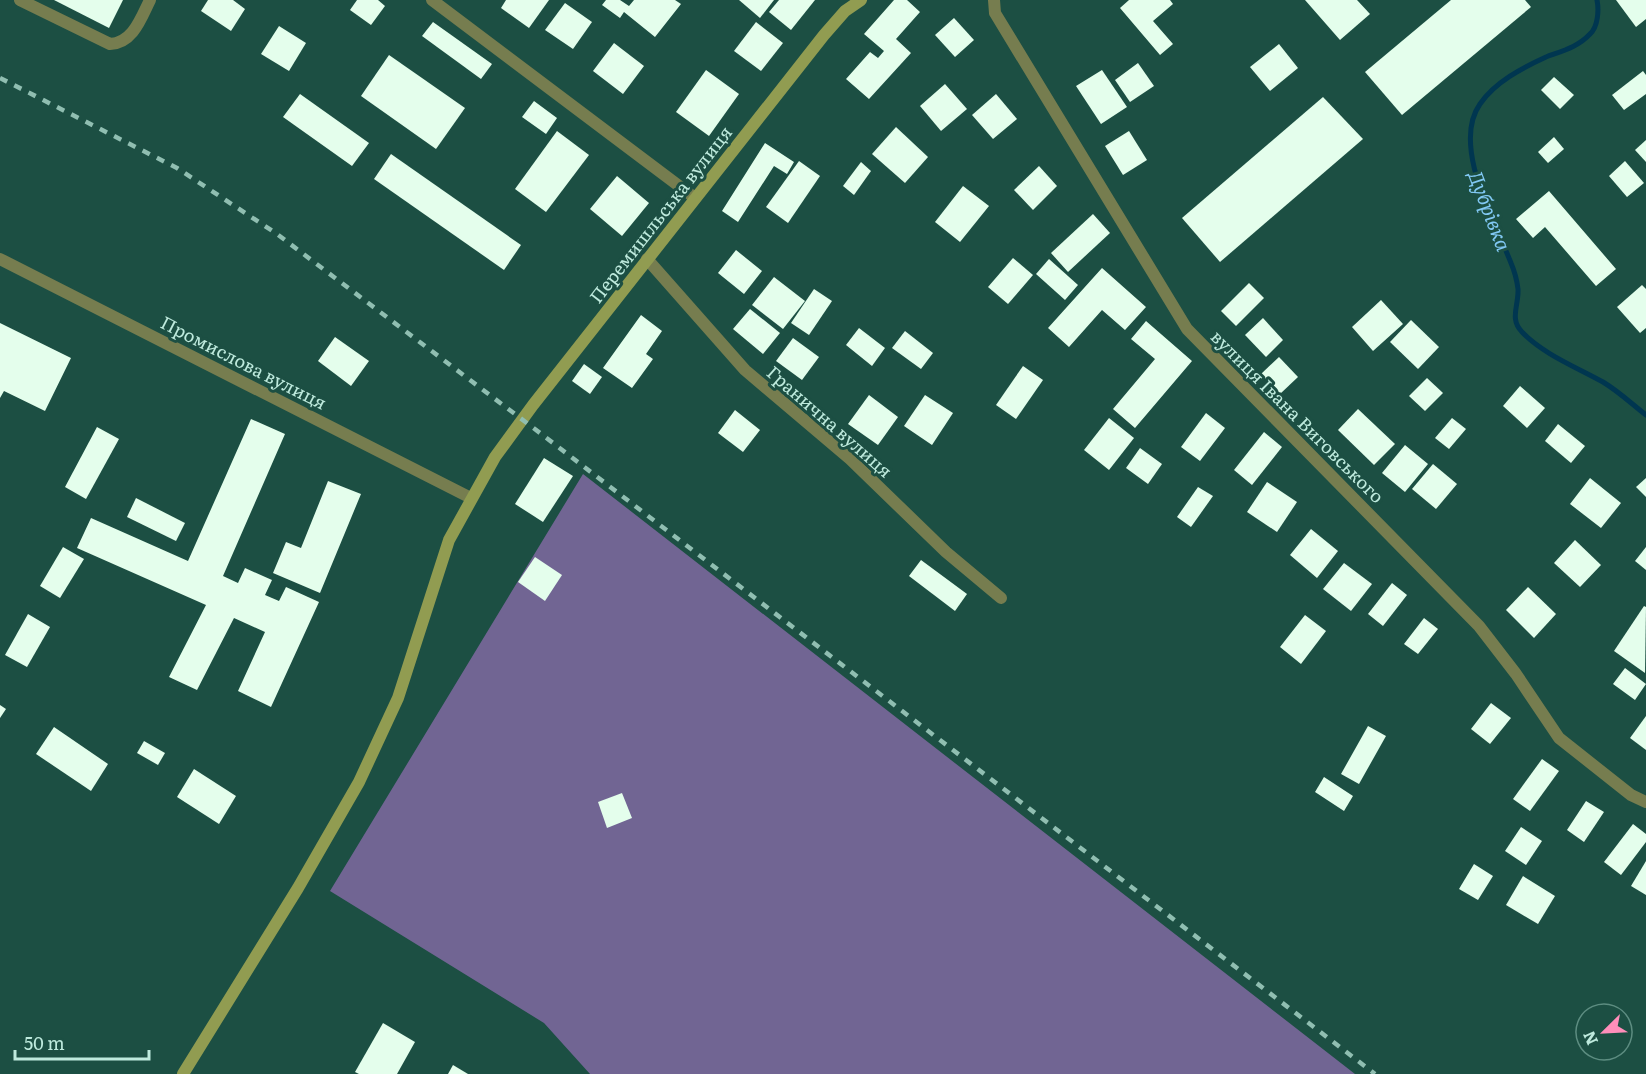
<svg xmlns="http://www.w3.org/2000/svg" width="1646" height="1074" font-family="Literata,serif">
<style>
.green{fill:#716593}
.lines{fill:none;stroke-linecap:round;stroke-linejoin:round}
.stream{stroke:#003650;stroke-width:5}
.building{fill:#e4feec}
.minor{stroke:#767d4f;stroke-width:12}
.tertiary{stroke:#767d4f;stroke-width:12}
.secondary{stroke:#919c51;stroke-width:12}
.rail{stroke:#90beb1;stroke-width:4.5;stroke-dasharray:8 8;stroke-linecap:butt}
.labels{text-anchor:middle;dominant-baseline:central;stroke-width:6;stroke-linejoin:round;paint-order:stroke}
.street-label{font-size:18px;fill:#beeadd;stroke:#1c4f43}
.water-label{font-size:20px;font-style:italic;fill:#81c8f3;stroke:#1c4f43}
</style>
<rect width="100%" height="100%" fill="#1c4f43"/>
<!-- green -->
<polygon class="green" points="583,474 1355,1074 590,1074 544,1023 330,891"/>
<g class="lines">
<!-- stream -->
<path class="stream" d="M1597 0C1599 10 1598 27 1590 34 1578 47 1562 51 1546 57 1522 68 1495 82 1480 104 1451 145 1495 222 1511 263 1514 270 1517 281 1518 289 1519 305 1509 319 1522 332 1543 354 1576 367 1603 382 1618 391 1632 404 1646 415"/>
</g>
<!-- building -->
<g class="building">
<polygon points="54,0 123,0 109,28"/>
<polygon points="208,0 233,0 245,9 231,31 201,11"/>
<polygon points="357,0 378,0 385,6 371,25 350,10"/>
<polygon points="506,0 549,0 529,28 501,8"/>
<polygon points="606,0 620,0 629,6 634,0 675,0 681,4 655,37 624,12 620,18 602,5"/>
<polygon points="739,0 774,0 760,18"/>
<polygon points="779,0 815,0 791,30 769,12"/>
<polygon points="894,0 907,0 920,12 896,39 911,53 869,99 846,79 870,52 878,58 884,51 864,34"/>
<polygon points="1129,0 1170,0 1173,4 1153,21 1173,44 1160,55 1120,8"/>
<polygon points="1305,0 1357,0 1370,14 1340,40"/>
<polygon points="1451,0 1525,0 1531,7 1402,115 1365,72"/>
<polygon points="1616,0 1646,0 1646,19 1636,27"/>
<polygon points="565,3 592,22 573,49 545,30"/>
<polygon points="954,18 974,40 955,57 935,35"/>
<polygon points="433,22 492,64 481,79 422,36"/>
<polygon points="756,22 783,43 761,71 734,51"/>
<polygon points="279,26 306,43 289,71 261,54"/>
<polygon points="614,43 644,66 623,94 593,71"/>
<polygon points="1279,44 1298,68 1270,91 1250,67"/>
<polygon points="389,55 465,108 436,149 361,96"/>
<polygon points="1138,63 1154,86 1130,102 1115,80"/>
<polygon points="706,70 739,94 709,136 676,112"/>
<polygon points="1102,70 1127,107 1101,124 1076,86"/>
<polygon points="1643,71 1646,75 1646,94 1624,110 1612,95"/>
<polygon points="1554,77 1574,95 1560,109 1541,90"/>
<polygon points="945,84 967,109 941,131 920,106"/>
<polygon points="300,94 369,143 352,166 283,117"/>
<polygon points="996,94 1017,119 993,139 972,115"/>
<polygon points="1323,97 1363,139 1220,262 1182,218"/>
<polygon points="534,101 557,118 546,134 522,117"/>
<polygon points="896,127 928,157 905,183 872,154"/>
<polygon points="557,131 589,155 546,212 515,189"/>
<polygon points="1129,131 1147,160 1123,175 1105,146"/>
<polygon points="1554,137 1564,149 1548,163 1538,152"/>
<polygon points="1646,140 1646,162 1635,150"/>
<polygon points="765,143 794,162 787,174 774,166 738,222 722,211"/>
<polygon points="391,154 521,245 504,270 374,179"/>
<polygon points="799,161 820,176 788,223 766,207"/>
<polygon points="1625,161 1644,183 1627,197 1609,176"/>
<polygon points="861,162 871,171 854,195 843,186"/>
<polygon points="1039,166 1057,186 1033,210 1014,190"/>
<polygon points="617,176 649,203 622,236 590,209"/>
<polygon points="963,186 989,206 960,242 935,222"/>
<polygon points="1549,191 1616,269 1596,286 1545,227 1533,238 1516,219"/>
<polygon points="1093,214 1110,233 1068,272 1051,253"/>
<polygon points="736,250 762,271 744,294 718,273"/>
<polygon points="1013,258 1033,275 1008,304 988,287"/>
<polygon points="1049,259 1078,285 1065,300 1036,274"/>
<polygon points="1102,268 1146,307 1125,330 1102,310 1069,347 1048,328"/>
<polygon points="774,277 805,301 783,329 752,305"/>
<polygon points="1249,283 1264,298 1236,326 1221,311"/>
<polygon points="1642,285 1646,289 1646,328 1640,333 1617,307"/>
<polygon points="814,289 832,301 809,335 791,323"/>
<polygon points="1381,300 1403,324 1373,351 1352,327"/>
<polygon points="750,309 780,333 763,354 733,329"/>
<polygon points="641,315 662,331 646,354 653,359 632,388 603,368"/>
<polygon points="1263,318 1283,340 1266,357 1245,335"/>
<polygon points="1411,320 1439,347 1418,369 1390,342"/>
<polygon points="1146,321 1192,361 1135,428 1113,409 1155,359 1131,339"/>
<polygon points="0,323 71,358 45,411 4,391 0,398"/>
<polygon points="859,328 885,348 872,366 846,345"/>
<polygon points="905,331 933,353 921,369 892,348"/>
<polygon points="335,337 369,361 351,386 318,361"/>
<polygon points="793,338 819,357 802,380 776,361"/>
<polygon points="1279,357 1298,377 1280,394 1261,374"/>
<polygon points="584,364 602,377 590,394 572,381"/>
<polygon points="1023,366 1043,380 1016,419 996,405"/>
<polygon points="1427,378 1443,393 1425,411 1409,396"/>
<polygon points="1520,386 1545,408 1527,428 1503,406"/>
<polygon points="869,395 898,417 878,445 848,424"/>
<polygon points="925,395 953,413 932,445 904,426"/>
<polygon points="1358,409 1395,444 1374,465 1338,430"/>
<polygon points="735,410 760,430 743,452 718,433"/>
<polygon points="1206,413 1225,428 1200,461 1181,447"/>
<polygon points="1109,418 1134,438 1109,470 1084,450"/>
<polygon points="1452,418 1466,429 1449,449 1435,438"/>
<polygon points="251,419 285,434 223,576 238,583 245,568 272,580 265,595 279,601 286,587 319,602 271,707 238,691 265,632 234,618 197,690 169,677 206,605 77,548 91,518 188,561"/>
<polygon points="1558,424 1585,446 1571,463 1545,441"/>
<polygon points="97,427 119,439 86,499 65,487"/>
<polygon points="1264,432 1282,447 1252,485 1234,470"/>
<polygon points="1405,445 1428,464 1405,492 1382,473"/>
<polygon points="1140,448 1162,464 1148,484 1126,468"/>
<polygon points="544,458 573,476 543,522 515,504"/>
<polygon points="1433,464 1457,484 1436,509 1412,489"/>
<polygon points="1590,478 1621,503 1601,528 1570,504"/>
<polygon points="1646,478 1646,497 1636,487"/>
<polygon points="328,481 361,494 320,593 273,573 286,542 301,548"/>
<polygon points="1267,482 1297,502 1277,532 1247,512"/>
<polygon points="1198,487 1213,496 1191,527 1177,517"/>
<polygon points="136,498 185,523 176,541 127,517"/>
<polygon points="1311,529 1338,551 1317,578 1290,555"/>
<polygon points="1575,540 1601,565 1580,587 1554,563"/>
<polygon points="63,547 84,559 60,598 40,586"/>
<polygon points="1646,547 1646,570 1635,561"/>
<polygon points="535,557 562,575 545,601 518,582"/>
<polygon points="921,560 967,594 955,611 909,576"/>
<polygon points="1344,563 1372,584 1351,611 1323,589"/>
<polygon points="1392,583 1407,595 1383,626 1368,614"/>
<polygon points="1528,587 1556,614 1534,638 1506,610"/>
<polygon points="1644,606 1646,607 1645,673 1614,651"/>
<polygon points="28,614 50,627 27,667 5,655"/>
<polygon points="1305,615 1326,631 1301,664 1280,647"/>
<polygon points="1424,618 1438,629 1418,654 1404,644"/>
<polygon points="1625,668 1646,684 1635,700 1613,684"/>
<polygon points="1491,703 1511,718 1490,744 1471,729"/>
<polygon points="0,705 6,709 0,718"/>
<polygon points="1646,716 1646,750 1630,738"/>
<polygon points="1368,726 1386,736 1359,784 1341,774"/>
<polygon points="54,727 108,764 91,791 36,754"/>
<polygon points="144,741 165,753 158,765 137,753"/>
<polygon points="1542,759 1559,771 1530,811 1513,799"/>
<polygon points="194,769 236,796 219,824 177,797"/>
<polygon points="1324,777 1353,796 1344,811 1315,792"/>
<polygon points="622,793 632,818 607,828 598,802"/>
<polygon points="1586,801 1604,812 1584,842 1567,830"/>
<polygon points="1633,824 1646,834 1646,842 1621,875 1604,862"/>
<polygon points="1521,827 1542,841 1526,865 1505,851"/>
<polygon points="1646,861 1646,895 1631,886"/>
<polygon points="1474,864 1493,876 1478,900 1459,889"/>
<polygon points="1523,876 1555,896 1538,924 1506,905"/>
<polygon points="383,1023 415,1042 397,1074 359,1074 355,1072"/>
<polygon points="453,1065 468,1074 448,1074"/>
</g>
<g class="lines">
<!-- minor -->
<g class="minor">
<path d="M20 0 110 44C133 43 141 18 150 0"/>
<polyline points="432,0 695,198"/>
<polyline points="994,0 995,13 1187,329 1479,626 1516,674 1559,738 1631,795 1646,802"/>
<polyline points="647,259 745,370 850,459 946,552 1001,598"/>
</g>
<!-- tertiary -->
<polyline class="tertiary" points="0,259 471,498"/>
<!-- secondary -->
<polyline class="secondary" points="183,1074 298,888 359,782 398,698 449,540 495,457 533,405 824,35 845,11 861,0"/>
<!-- rail -->
<polyline class="rail" points="0,78 177,168 277,234 540,433 1375,1074"/>
</g>
<g class="labels">
<!-- street labels -->
<g class="street-label">
<text transform="translate(660 214) rotate(-52)">Перемишльська вулиця</text>
<text transform="translate(244 362) rotate(27)">Промислова вулиця</text>
<text transform="translate(1298 416) rotate(45)">вулиця Івана Виговського</text>
<text transform="translate(830 421) rotate(41)">Гранична вулиця</text>
</g>
<!-- water labels -->
<g class="water-label">
<text transform="translate(1491 210) rotate(69)">Дубрівка</text>
</g>
</g>
<!-- north arrow -->
<g transform="translate(1604 1032) rotate(246)"><circle r="28" fill="#1c4f43" stroke="#5d8d81" stroke-width="1.5"/>
<path d="M0-4.5L10 22L0 15L-10 22Z" fill="#ff8eba"/>
<text y="-9" font-size="16" font-weight="bold" text-anchor="middle" fill="#beeadd">N</text>
</g>
<!-- scale -->
<path d="M15 1050v9h134v-9" fill="none" stroke="#beeadd" stroke-width="3"/>
<text x="24" y="1050" font-size="18" fill="#beeadd" stroke="#1c4f43" stroke-width="4.5" paint-order="stroke">50 m</text>
</svg>
